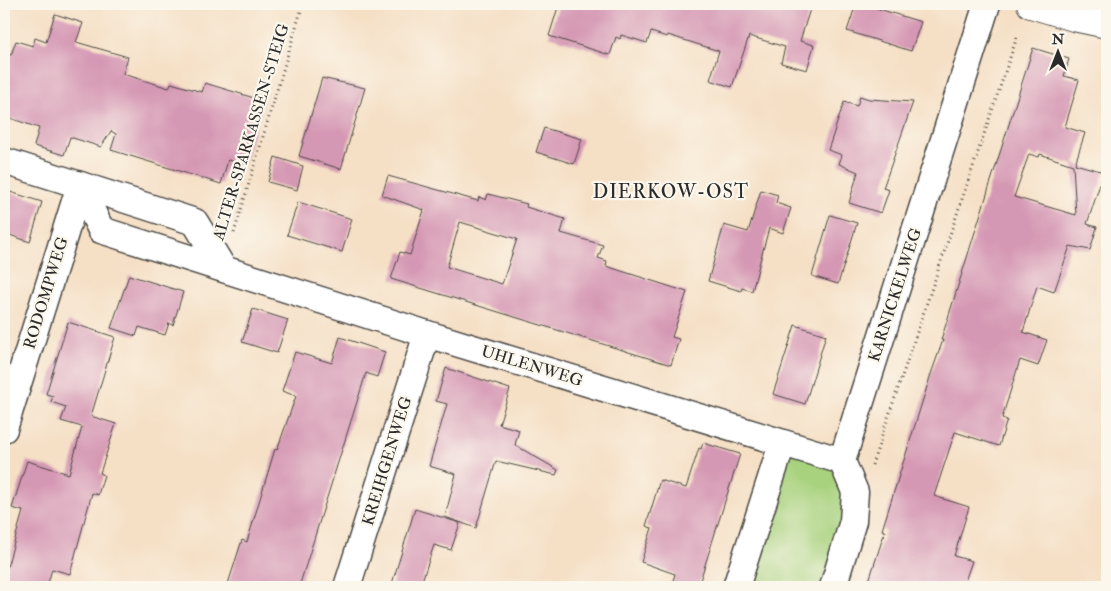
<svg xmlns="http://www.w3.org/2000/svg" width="1111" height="591" font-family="'IM FELL Double Pica',serif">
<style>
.green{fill:#a8d27e;stroke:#6a7e54}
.building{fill:#d598b4;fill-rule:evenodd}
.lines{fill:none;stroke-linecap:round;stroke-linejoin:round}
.street-casing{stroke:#494642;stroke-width:29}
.secondary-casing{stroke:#494642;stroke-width:30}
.path{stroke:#494642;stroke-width:3;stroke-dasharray:1 4;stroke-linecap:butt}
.street{stroke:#fff;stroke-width:26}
.secondary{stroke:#fff;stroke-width:28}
.labels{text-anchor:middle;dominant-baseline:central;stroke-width:4.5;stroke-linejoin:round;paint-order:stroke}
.street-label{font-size:16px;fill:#2b2b2b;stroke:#fbf7ec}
.quarter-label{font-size:19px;letter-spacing:1px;fill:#2b2b2b;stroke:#fbf7ec}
</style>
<rect width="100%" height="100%" fill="#fbf7ec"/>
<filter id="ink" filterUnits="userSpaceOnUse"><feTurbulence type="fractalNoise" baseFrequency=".02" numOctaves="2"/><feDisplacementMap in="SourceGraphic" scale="10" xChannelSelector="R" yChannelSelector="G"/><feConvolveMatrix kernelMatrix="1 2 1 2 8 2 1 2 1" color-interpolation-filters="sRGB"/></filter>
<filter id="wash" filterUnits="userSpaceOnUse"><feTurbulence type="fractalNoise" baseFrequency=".0096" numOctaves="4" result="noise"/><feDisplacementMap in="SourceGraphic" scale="20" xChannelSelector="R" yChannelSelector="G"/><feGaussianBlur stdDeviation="1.12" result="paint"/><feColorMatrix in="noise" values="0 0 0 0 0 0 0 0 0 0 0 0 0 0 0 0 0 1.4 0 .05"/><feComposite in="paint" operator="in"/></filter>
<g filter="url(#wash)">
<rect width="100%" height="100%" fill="#f5dfc5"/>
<!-- green -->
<polygon class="green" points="782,444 842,461 855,492 833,587 736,587"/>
<g id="blocks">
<!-- building -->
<g class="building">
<polygon points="559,4 806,4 804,8 810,9 800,41 814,45 807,70 781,63 785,47 749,36 732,87 710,80 719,51 668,35 667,37 651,32 647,43 621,35 620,39 616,37 610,55 549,36"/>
<polygon points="856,4 863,4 921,22 911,51 847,31"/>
<polygon points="55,14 83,23 76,42 128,57 123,74 169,88 171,83 202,92 205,83 264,101 244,164 228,160 221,184 111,150 116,134 111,131 101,147 70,137 64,155 34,146 39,128 4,116 4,53 11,55 16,41 33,46 35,38 46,42"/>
<path d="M1033 48 1069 59 1064 76 1079 80 1065 127 1085 133 1075 164 1104 172 1087 224 1097 227 1090 250 1070 246 1054 292 1037 286 1023 332 1047 340 1038 366 1020 360 1002 418 1007 420 999 446 955 432 934 496 969 507 954 556 972 561 963 587H867L885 531 882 530 931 374 943 340H941ZM1029 154 1039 157 1040 154 1073 165 1076 215 1014 197Z"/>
<polygon points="322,78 365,88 341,169 299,156"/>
<polygon points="860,96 869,99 913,102 883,188 889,190 881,213 849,203 858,172 839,164 842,155 828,150 844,102 857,106"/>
<polygon points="544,128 582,139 574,164 536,152"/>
<polygon points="275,157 303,166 297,190 268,182"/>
<path d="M388 176 478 201 479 197 486 200 488 194 527 204 526 207 565 219 561 233 603 245 598 258 607 261 606 266 687 292 672 337 679 339 671 365 391 279 400 252 410 255 424 210 382 195ZM460 222 517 239 502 284 447 267Z"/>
<polygon points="4,190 42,202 30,242 4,233"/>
<polygon points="761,190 778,195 776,203 791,208 783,233 769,228 752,291 742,288 741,291 708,281 724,225 748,232"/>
<polygon points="298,202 352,219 342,252 287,235"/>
<polygon points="830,215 857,223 838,284 812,276"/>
<polygon points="129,275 183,292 173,325 169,323 165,335 139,327 136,336 111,328"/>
<polygon points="253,309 288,320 277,353 242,342"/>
<polygon points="68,322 115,337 91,416 116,424 100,473 104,475 98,495 92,493 70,574 52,569 47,587 23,587 4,581 4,578 23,511 12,508 27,461 69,474 82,427 61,421 66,407 51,402 53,396 46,394"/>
<polygon points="795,325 826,335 805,404 773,394"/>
<polygon points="340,337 385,352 377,377 366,373 299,587 227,587 242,540 247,542 275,449 277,450 296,396 282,391 295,352 332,363"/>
<polygon points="446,368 510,389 499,424 519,430 515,445 558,470 556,475 496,461 476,528 445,517 456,474 429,466 447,404 436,401"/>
<polygon points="703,443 740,454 698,587 671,587 675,574 641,562 652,528 646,526 660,480 686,488 699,448 701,449"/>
<polygon points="415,509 460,523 451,550 434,545 420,587 391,587"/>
</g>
</g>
</g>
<g filter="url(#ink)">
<use href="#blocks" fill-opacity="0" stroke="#494642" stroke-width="1"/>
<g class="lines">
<defs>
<g id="street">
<polyline points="4,161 80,185 101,230 427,334 842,461"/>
<polyline points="4,429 80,185 195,222 223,268"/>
<polyline points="347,587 427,334"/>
<polyline points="736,587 782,444"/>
<polyline points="833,587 853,521 855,492 842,461 987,4"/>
</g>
<polyline id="secondary" points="1031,4 1074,17 1107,24"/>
</defs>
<!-- street casing -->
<use href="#street" class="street-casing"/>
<!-- secondary casing -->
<use href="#secondary" class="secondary-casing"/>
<!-- path -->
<g class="path">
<polyline points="1107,58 1107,56"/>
<polyline points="234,233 303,4"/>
<polyline points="872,465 1018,34"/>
</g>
<!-- street -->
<use href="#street" class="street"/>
<!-- secondary -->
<use href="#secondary" class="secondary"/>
</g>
</g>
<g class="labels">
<!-- street labels -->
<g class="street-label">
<text transform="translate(251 132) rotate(-73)">ALTER-SPARKASSEN-STEIG</text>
<text transform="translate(46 293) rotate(-73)">RODOMPWEG</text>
<text transform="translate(895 295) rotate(-72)">KARNICKELWEG</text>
<text transform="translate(532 366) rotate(17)">UHLENWEG</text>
<text transform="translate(387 461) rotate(-73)">KREIHGENWEG</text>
</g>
<!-- quarter labels -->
<g class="quarter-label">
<text x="671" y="192">DIERKOW-OST</text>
</g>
</g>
<!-- margin -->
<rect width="1111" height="591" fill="none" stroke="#fbf7ec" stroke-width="20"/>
<!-- north arrow -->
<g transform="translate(1058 52)" stroke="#fbf7ec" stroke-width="4" paint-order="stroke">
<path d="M0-4L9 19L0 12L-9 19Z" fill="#2b2b2b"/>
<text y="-8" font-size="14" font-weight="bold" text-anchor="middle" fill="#2b2b2b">N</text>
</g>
</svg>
